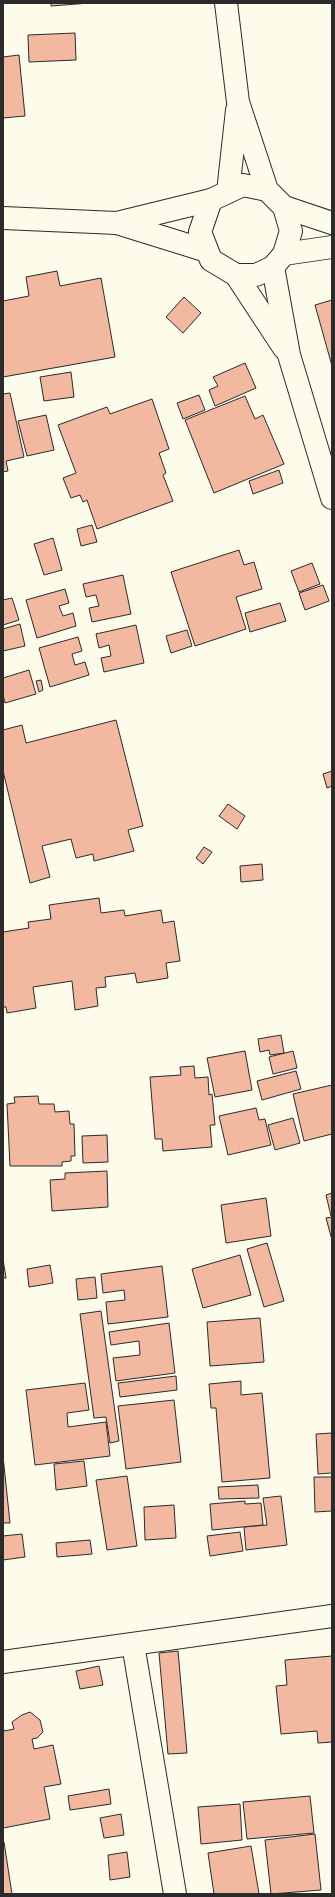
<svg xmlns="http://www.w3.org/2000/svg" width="335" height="1897" font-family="Inter,sans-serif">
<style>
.building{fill:#f2b8a0;stroke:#2b2b2b}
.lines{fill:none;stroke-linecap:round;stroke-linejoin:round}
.street-casing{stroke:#2b2b2b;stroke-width:24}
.street{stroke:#fdfbea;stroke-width:22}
</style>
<rect width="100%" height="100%" fill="#fdfbea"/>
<!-- building -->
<g class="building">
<polygon points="51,3 90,3 51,6"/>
<polygon points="75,33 76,60 29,62 28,35"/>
<polygon points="19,55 25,116 3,118 3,57"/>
<polygon points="57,271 60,286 101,278 115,357 3,377 3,301 29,296 26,277"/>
<polygon points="184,297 201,313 183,333 166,317"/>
<polygon points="332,300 332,366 315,305"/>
<polygon points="245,363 256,388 215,406 209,390 218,386 213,377"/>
<polygon points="71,372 74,397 44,401 40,377"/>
<polygon points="10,393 24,457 6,461 8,471 3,472 3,394"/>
<polygon points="199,395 205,410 183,419 177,403"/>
<polygon points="245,396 255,419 263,415 284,464 214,493 185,420"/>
<polygon points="152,399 169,449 159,453 166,473 163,475 173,501 97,529 87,500 83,502 80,495 71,498 63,478 76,473 58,425 107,407 110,414"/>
<polygon points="46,415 54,450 27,456 18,421"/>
<polygon points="279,470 283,483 253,494 249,481"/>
<polygon points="92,525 97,542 81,546 77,529"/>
<polygon points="53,538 62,570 44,575 34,544"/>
<polygon points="239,550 244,565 254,562 262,589 236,597 246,629 195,646 171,572"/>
<polygon points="312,563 320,584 299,592 291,571"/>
<polygon points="123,575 131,614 92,622 89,608 99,606 96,595 86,597 83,584"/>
<polygon points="323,585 329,601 305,610 299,593"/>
<polygon points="65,589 69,603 59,606 63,616 73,613 76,626 37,638 26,600"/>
<polygon points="12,598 19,620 3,625 3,600"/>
<polygon points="280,603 286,621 250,632 245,613"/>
<polygon points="20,624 25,646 3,651 3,629"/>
<polygon points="136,625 144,663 104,672 101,658 111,656 109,645 99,648 96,634"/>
<polygon points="187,630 192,646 171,653 166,636"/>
<polygon points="78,637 82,651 72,654 75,665 85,662 89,675 50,687 39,648"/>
<polygon points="29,670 36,694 5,703 3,695 3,678"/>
<polygon points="41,680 43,690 39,692 36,681"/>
<polygon points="116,720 143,826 128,830 134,851 94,861 93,854 76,858 71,839 42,846 50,877 30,883 3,771 3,730 22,725 26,743"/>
<polygon points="332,771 332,786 327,788 323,774"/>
<polygon points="228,804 245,816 237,829 219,816"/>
<polygon points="204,847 212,852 203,864 196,858"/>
<polygon points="262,864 263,880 241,882 240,866"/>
<polygon points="99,898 101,913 124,910 125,916 161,910 163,923 174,921 180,961 166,963 168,978 137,983 135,973 105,977 106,987 96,988 98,1006 75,1010 72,981 33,987 36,1008 7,1013 6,1007 3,1007 3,932 29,928 28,922 51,919 49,905"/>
<polygon points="281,1035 284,1053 270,1055 269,1050 260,1052 258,1039"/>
<polygon points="245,1051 252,1090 215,1097 207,1058"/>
<polygon points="293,1051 297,1068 273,1074 269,1057"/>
<polygon points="194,1066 195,1078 208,1077 209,1095 212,1094 215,1125 210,1125 212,1147 163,1151 162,1139 155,1139 150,1077 181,1075 180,1067"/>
<polygon points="296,1071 301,1089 262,1100 257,1081"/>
<polygon points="332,1085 332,1134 304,1141 293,1094"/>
<polygon points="38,1096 39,1104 54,1104 55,1112 69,1111 70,1124 74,1124 75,1156 71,1156 71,1161 62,1162 62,1166 10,1166 7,1104 15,1103 14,1097"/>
<polygon points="256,1108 259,1120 265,1119 271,1145 228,1155 219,1116"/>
<polygon points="293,1118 300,1143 275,1150 268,1125"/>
<polygon points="107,1135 108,1162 83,1163 82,1136"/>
<polygon points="107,1171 108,1207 52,1211 50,1180 65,1179 65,1173"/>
<polygon points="332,1193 332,1216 331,1216 326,1195"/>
<polygon points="266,1198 271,1236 226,1243 221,1205"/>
<polygon points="332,1217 332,1240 326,1218"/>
<polygon points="267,1243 284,1301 264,1307 247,1249"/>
<polygon points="240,1255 251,1295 203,1308 192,1269"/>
<polygon points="3,1259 6,1278 3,1278"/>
<polygon points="50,1265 53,1283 29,1287 27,1269"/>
<polygon points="162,1266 168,1317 108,1324 106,1302 125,1300 124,1290 103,1293 101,1274"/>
<polygon points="95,1277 97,1298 78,1300 76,1279"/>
<polygon points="101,1311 119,1441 110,1443 106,1417 94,1418 80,1314"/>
<polygon points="260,1318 264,1362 210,1366 207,1322"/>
<polygon points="169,1323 175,1373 116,1381 113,1358 140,1355 139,1341 111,1345 109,1332"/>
<polygon points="176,1376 177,1390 120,1397 118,1383"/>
<polygon points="241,1381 241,1395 262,1393 270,1478 222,1482 216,1408 211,1408 209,1384"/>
<polygon points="85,1383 89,1410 67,1413 68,1427 106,1422 110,1456 35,1465 26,1390"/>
<polygon points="174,1400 181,1462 126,1469 118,1406"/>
<polygon points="332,1433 332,1473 318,1474 316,1434"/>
<polygon points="3,1456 10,1523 3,1523"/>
<polygon points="84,1461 87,1486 56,1490 54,1464"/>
<polygon points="127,1476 137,1546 107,1550 96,1480"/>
<polygon points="314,1477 332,1477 332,1511 315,1512"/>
<polygon points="258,1485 259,1498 219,1499 218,1487"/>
<polygon points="281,1496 287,1545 246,1550 244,1527 267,1525 263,1498"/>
<polygon points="245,1501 245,1504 261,1503 263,1525 212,1530 210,1504"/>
<polygon points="174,1505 176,1538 145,1540 144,1507"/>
<polygon points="240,1532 243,1551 210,1556 207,1536"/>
<polygon points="22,1534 25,1557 3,1560 3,1536"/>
<polygon points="90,1540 92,1554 57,1557 56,1543"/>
<polygon points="178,1651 187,1753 168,1754 159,1653"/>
<polygon points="332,1656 332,1742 318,1743 317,1731 281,1734 276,1686 287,1685 285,1660"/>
<polygon points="99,1666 103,1685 80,1689 76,1671"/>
<polygon points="30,1712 40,1720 43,1732 37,1738 32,1739 34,1749 53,1745 61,1784 44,1787 50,1819 3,1828 3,1727 4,1731 14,1729 12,1722 22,1715"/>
<polygon points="109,1789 111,1804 70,1810 68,1796"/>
<polygon points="310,1796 314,1833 247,1839 243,1802"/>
<polygon points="240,1804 242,1840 201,1844 198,1807"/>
<polygon points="121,1814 124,1835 104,1838 100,1818"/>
<polygon points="315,1834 321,1890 271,1894 265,1840"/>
<polygon points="3,1842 4,1842 12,1894 3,1894"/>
<polygon points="251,1846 259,1894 214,1894 208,1853"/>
<polygon points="127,1852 130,1877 110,1880 108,1855"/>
</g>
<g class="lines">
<defs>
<g id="street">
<polyline points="226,3 238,102 267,190 284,207 291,231 284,254 273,267 256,275 236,275 211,260 200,232 211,200 243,185 267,190"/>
<polyline points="228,192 237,110"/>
<polyline points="284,207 332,223"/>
<polyline points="3,218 117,223 207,251"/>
<polyline points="117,223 211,200"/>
<polyline points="284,254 332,247"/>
<polyline points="273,267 289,355 332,498"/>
<polyline points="236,275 284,348"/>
<polyline points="133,1644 175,1894"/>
<polyline points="3,1662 332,1616"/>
</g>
</defs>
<!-- street casing -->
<use href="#street" class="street-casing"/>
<!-- street -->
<use href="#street" class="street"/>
</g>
<!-- border -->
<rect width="335" height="1897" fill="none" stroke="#2b2b2b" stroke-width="8"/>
</svg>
